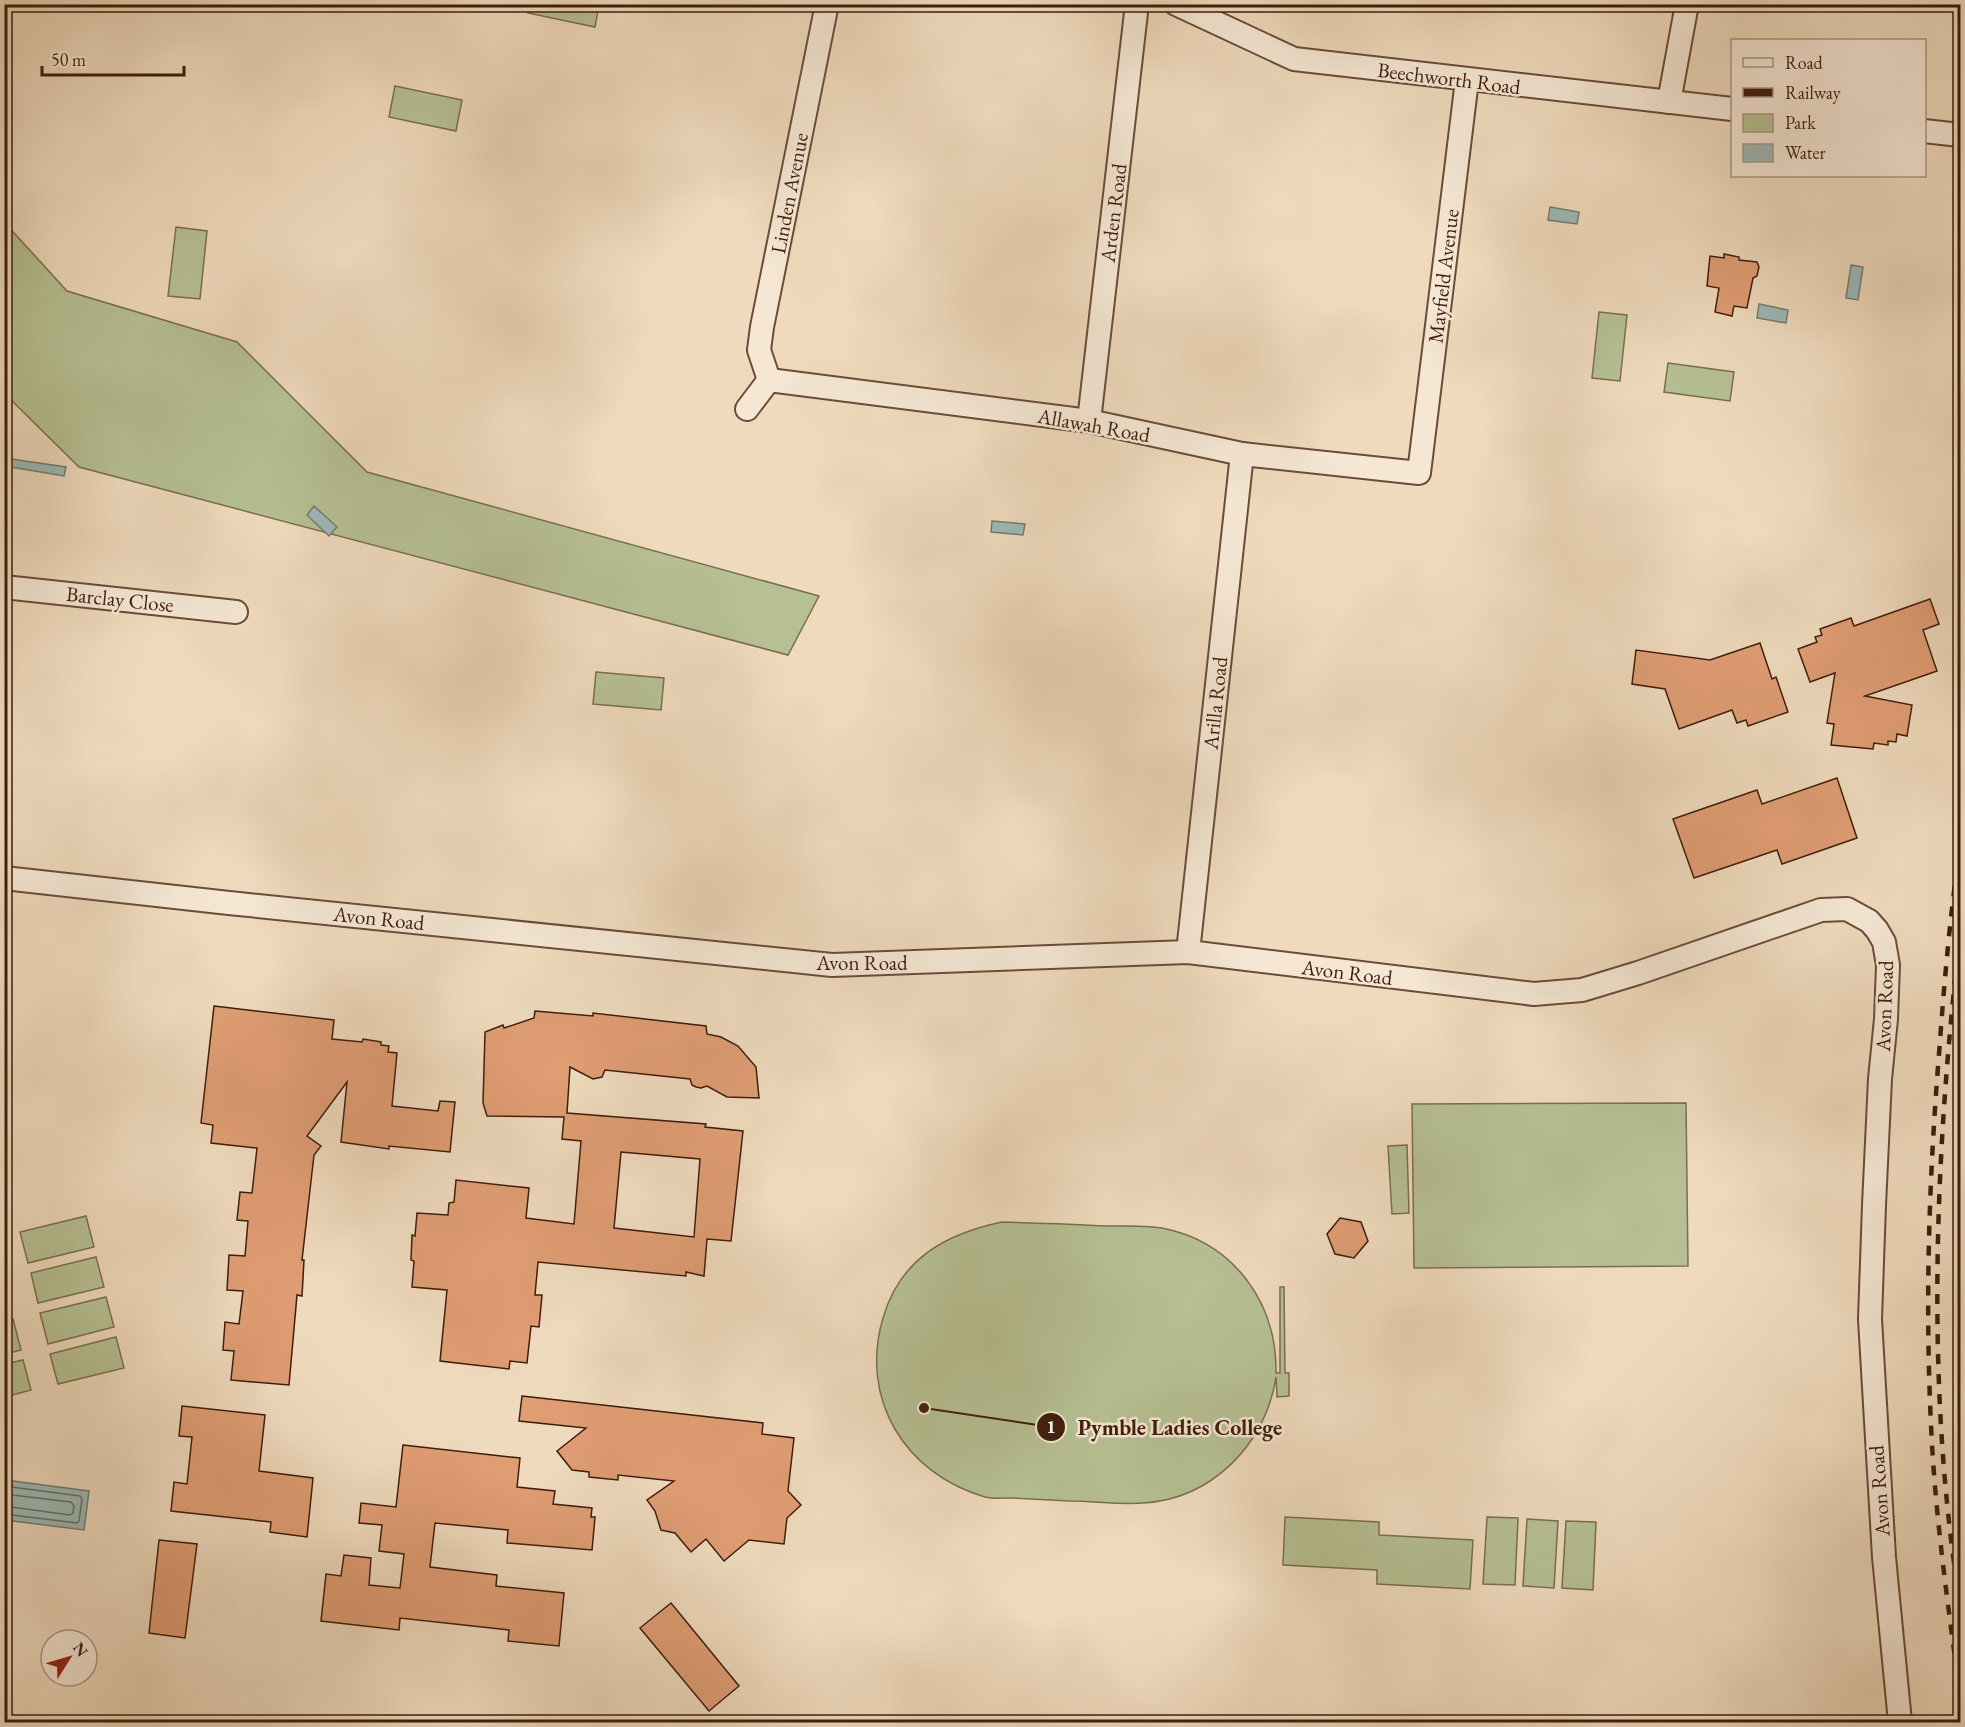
<svg xmlns="http://www.w3.org/2000/svg" width="1965" height="1727" font-family="'EB Garamond',serif">
<style>
.green{fill:#b6c093;stroke:#7a6e50;stroke-width:1.5}
.water{fill:#9bbab7;stroke:#767b73;stroke-width:1.5}
.lines{fill:none;stroke-linecap:round;stroke-linejoin:round}
.shore{stroke:#6c6c62;stroke-width:1.5}
.building{fill:#e09d74;stroke:#3e1d0c;stroke-width:1.5;fill-rule:evenodd}
.minor-casing{stroke:#6a4c38;stroke-width:26}
.minor{stroke:#f5e7d4;stroke-width:22}
.rail{stroke:#3e1d0c;stroke-width:4.5;stroke-dasharray:10 10;stroke-linecap:butt}
.labels{text-anchor:middle;dominant-baseline:central;stroke-width:5;stroke-linejoin:round;paint-order:stroke}
.street-label{font-size:21px;fill:#3e1d0c;stroke:#f5e7d4}
.leader{fill:none;stroke:#3e1d0c;stroke-width:2}
.callout-dot{fill:#3e1d0c;stroke:#f5e7d4;stroke-width:2}
.mark-label{font-size:18px;text-anchor:middle;font-weight:bold;fill:#fff}
.callout-label{font-size:22px;text-anchor:middle;font-weight:bold;fill:#3e1d0c;stroke:#f5e7d4;stroke-width:5;stroke-linejoin:round;paint-order:stroke}
</style>
<rect width="100%" height="100%" fill="#efdabd"/>
<filter id="stains"><feTurbulence type="fractalNoise" baseFrequency=".00333" numOctaves="4"/><feColorMatrix values="0 0 0 0 .2 0 0 0 0 .09 0 0 0 0 .02 0 0 0 .5 -.17"/></filter>
<radialGradient id="worn" r=".72"><stop offset=".6" stop-color="#630" stop-opacity="0"/><stop offset="1" stop-color="#630" stop-opacity=".3"/></radialGradient>
<!-- green -->
<g class="green">
<polygon points="530,5 530,4 599,5 595,27 528,13"/>
<polygon points="395,86 462,100 456,131 389,117"/>
<polygon points="4,222 67,291 237,342 367,472 819,596 788,655 79,467 5,394"/>
<polygon points="176,227 207,231 200,299 168,296"/>
<polygon points="1599,312 1627,315 1620,381 1592,378"/>
<polygon points="1668,363 1734,372 1730,401 1664,392"/>
<polygon points="596,672 664,678 661,710 593,704"/>
<polygon points="1686,1103 1688,1266 1414,1268 1412,1104"/>
<polygon points="1407,1145 1409,1213 1392,1214 1388,1146"/>
<polygon points="86,1216 94,1247 28,1263 20,1232"/>
<path d="M1002 1222C1037 1223 1072 1224 1107 1226 1125 1226 1145 1225 1162 1228 1234 1242 1277 1303 1276 1373H1280V1287H1284L1285 1373H1289V1396L1277 1397 1276 1377C1266 1444 1212 1499 1143 1503 1119 1505 1094 1501 1070 1501 1051 1500 1031 1499 1012 1498 1003 1498 993 1499 985 1497 905 1474 859 1399 883 1318 900 1259 945 1234 1002 1222Z"/>
<polygon points="96,1257 104,1287 38,1303 31,1273"/>
<polygon points="106,1297 114,1327 48,1344 40,1313"/>
<polygon points="13,1319 21,1350 5,1354 5,1321"/>
<polygon points="116,1337 124,1368 58,1384 50,1354"/>
<polygon points="23,1360 31,1390 5,1397 5,1364"/>
<polygon points="1285,1517 1379,1522 1379,1535 1473,1540 1470,1589 1377,1584 1377,1570 1283,1565"/>
<polygon points="1487,1517 1518,1518 1515,1585 1483,1584"/>
<polygon points="1527,1519 1558,1521 1554,1588 1523,1586"/>
<polygon points="1566,1521 1596,1522 1593,1590 1562,1588"/>
</g>
<!-- water -->
<g class="water">
<polygon points="1550,207 1579,212 1577,224 1548,220"/>
<polygon points="1851,265 1863,267 1858,300 1846,298"/>
<polygon points="1759,304 1788,310 1786,323 1757,318"/>
<polygon points="4,458 66,467 64,476 5,466"/>
<polygon points="314,506 337,527 329,536 307,515"/>
<polygon points="992,521 1025,524 1023,535 991,532"/>
<polygon points="5,1480 89,1491 84,1530 5,1520"/>
</g>
<g class="lines">
<!-- shore -->
<g class="shore">
<polyline points="4,1486 80,1496 82,1499 79,1521 77,1523 4,1514"/>
<polyline points="4,1494 71,1502 74,1506 73,1513 70,1515 4,1506"/>
</g>
</g>
<!-- building -->
<g class="building">
<polygon points="1724,254 1739,257 1739,260 1757,262 1759,267 1757,276 1753,278 1747,308 1734,306 1732,316 1715,312 1719,288 1707,286 1710,256 1724,258"/>
<polygon points="1930,599 1939,624 1923,630 1937,671 1865,696 1912,705 1907,736 1897,734 1896,742 1888,741 1888,745 1874,743 1873,749 1831,745 1834,724 1827,723 1835,673 1810,682 1798,649 1817,642 1815,637 1822,635 1820,629 1851,618 1854,626"/>
<polygon points="1760,643 1772,679 1776,677 1788,712 1748,726 1746,720 1737,723 1732,710 1679,729 1665,689 1632,684 1636,650 1710,660"/>
<polygon points="1837,778 1857,838 1782,864 1777,850 1694,878 1673,819 1757,790 1762,804"/>
<polygon points="214,1006 334,1020 332,1039 362,1042 363,1039 381,1042 381,1045 389,1046 388,1052 397,1053 392,1106 438,1111 440,1101 455,1102 450,1152 389,1146 389,1149 341,1142 347,1082 307,1136 321,1146 314,1155 302,1260 304,1260 302,1296 297,1295 289,1385 231,1380 234,1351 223,1350 225,1322 239,1324 243,1291 227,1290 229,1255 245,1256 248,1221 237,1220 240,1192 252,1193 257,1148 211,1143 213,1125 201,1123"/>
<path d="M535 1011 593 1016V1013L706 1026 707 1034 721 1037 738 1046 756 1067 759 1098 727 1097 707 1086 701 1088 696 1087 692 1085 690 1079 605 1070 602 1077 593 1079 570 1067 567 1113 706 1124 705 1127 743 1131 731 1241 707 1239 704 1276 686 1272V1276L538 1262 535 1295H542L539 1327 531 1326 527 1363 510 1361 509 1369 440 1361 447 1290 412 1287 414 1261 411 1260 412 1235 415 1236 417 1213 448 1215 449 1203 454 1202 456 1180 529 1188 526 1218 574 1224 581 1141 562 1139 564 1117 487 1116 483 1103 485 1032 503 1025 504 1028 534 1018ZM621 1152 700 1159 694 1237 614 1228Z"/>
<polygon points="1340,1218 1361,1222 1368,1241 1354,1258 1335,1254 1327,1234"/>
<polygon points="522,1396 763,1423 762,1434 794,1438 788,1491 801,1505 787,1518 784,1544 749,1540 724,1561 706,1539 691,1552 675,1533 661,1530 655,1511 647,1500 674,1481 618,1475 618,1480 589,1477 589,1472 572,1470 557,1451 586,1428 519,1421"/>
<polygon points="182,1406 265,1415 259,1471 313,1478 307,1537 270,1532 271,1522 171,1511 174,1482 187,1484 192,1437 179,1436"/>
<polygon points="403,1445 520,1458 517,1487 555,1491 553,1504 592,1508 591,1517 595,1517 592,1550 507,1543 508,1530 435,1523 430,1567 497,1575 496,1586 564,1593 559,1646 508,1641 509,1630 400,1618 399,1630 321,1621 326,1574 341,1576 344,1555 371,1558 369,1585 400,1588 404,1554 379,1551 382,1525 359,1523 361,1503 396,1507"/>
<polygon points="159,1540 197,1544 185,1638 149,1633"/>
<polygon points="671,1603 739,1686 709,1711 640,1628"/>
</g>
<g class="lines">
<defs>
<g id="minor">
<polyline points="1176,4 1294,59 1732,109"/>
<polyline points="1669,102 1687,4"/>
<polyline points="1924,131 1960,135"/>
<polyline points="769,380 1089,421 1242,454 1419,473 1467,80"/>
<polyline points="769,380 759,350 762,327 827,4"/>
<polyline points="747,409 769,380"/>
<polyline points="1089,421 1137,4"/>
<polyline points="4,587 236,612"/>
<polyline points="4,878 229,903 832,965 1188,952 1534,994 1582,990 1638,973 1821,910 1847,909 1869,921 1877,930 1884,942 1888,965 1886,1019 1880,1079 1874,1205 1870,1319 1884,1557 1900,1722"/>
<polyline points="1188,952 1242,454"/>
</g>
</defs>
<!-- minor casing -->
<use href="#minor" class="minor-casing"/>
<!-- minor -->
<use href="#minor" class="minor"/>
<!-- rail -->
<g class="rail">
<path d="M1960 847C1950 915 1944 985 1939 1054 1929 1178 1925 1301 1931 1425 1935 1515 1948 1605 1960 1695"/>
<path d="M1960 935C1935 1151 1925 1387 1960 1603"/>
</g>
</g>
<g class="labels">
<!-- street labels -->
<g class="street-label">
<text transform="translate(1449 78) rotate(7)">Beechworth Road</text>
<text transform="translate(789 193) rotate(-79)">Linden Avenue</text>
<text transform="translate(1113 213) rotate(-83)">Arden Road</text>
<text transform="translate(1443 276) rotate(-83)">Mayfield Avenue</text>
<text transform="translate(1094 425) rotate(10)">Allawah Road</text>
<text transform="translate(120 599) rotate(6)">Barclay Close</text>
<text transform="translate(1215 703) rotate(-84)">Arilla Road</text>
<text transform="translate(379 918) rotate(6)">Avon Road</text>
<text x="862" y="962">Avon Road</text>
<text transform="translate(1347 972) rotate(7)">Avon Road</text>
<text transform="translate(1884 1006) rotate(-88)">Avon Road</text>
<text transform="translate(1879 1491) rotate(-94)">Avon Road</text>
</g>
</g>
<!-- callouts -->
<path class="leader" d="M924 1408L1051 1427"/>
<g class="callout-dot">
<circle cx="924" cy="1408" r="6"/>
<circle cx="1051" cy="1427" r="15"/>
</g>
<g class="mark-label">
<text x="1051" y="1433">1</text>
</g>
<g class="callout-label">
<text x="1180" y="1435">Pymble Ladies College</text>
</g>
<!-- margin -->
<rect width="1965" height="1727" fill="none" stroke="#efdabd" stroke-width="24"/>
<rect x="6" y="6" width="1953" height="1715" fill="none" stroke="#3e1d0c" stroke-width="3"/>
<rect x="12" y="12" width="1941" height="1703" fill="none" stroke="#3e1d0c" stroke-width="1.5"/>
<!-- legend -->
<rect x="1731" y="39" width="195" height="138" fill="#f5e7d4" stroke="#ac9684" stroke-width="1.5"/>
<rect x="1743" y="58" width="30" height="9" fill="#f5e7d4" stroke="#ac9684" stroke-width="1.5"/>
<text x="1785" y="69" font-size="18" fill="#3e1d0c">Road</text>
<rect x="1743" y="88" width="30" height="9" fill="#3e1d0c" stroke="#ac9684" stroke-width="1.5"/>
<text x="1785" y="99" font-size="18" fill="#3e1d0c">Railway</text>
<rect x="1743" y="114" width="30" height="18" fill="#b6c093" stroke="#ac9684" stroke-width="1.5"/>
<text x="1785" y="129" font-size="18" fill="#3e1d0c">Park</text>
<rect x="1743" y="144" width="30" height="18" fill="#9bbab7" stroke="#ac9684" stroke-width="1.5"/>
<text x="1785" y="159" font-size="18" fill="#3e1d0c">Water</text>
<!-- north arrow -->
<g transform="translate(69 1658) rotate(53)"><circle r="28" fill="#f5e7d4" stroke="#ac9684" stroke-width="1.5"/>
<path d="M0-4.5L10 22L0 15L-10 22Z" fill="#8f2418"/>
<text y="-9" font-size="16" font-weight="bold" text-anchor="middle" fill="#3e1d0c">N</text>
</g>
<!-- scale -->
<path d="M42 66v9h142v-9" fill="none" stroke="#3e1d0c" stroke-width="3"/>
<text x="51" y="66" font-size="18" fill="#3e1d0c" stroke="#f5e7d4" stroke-width="4.5" paint-order="stroke">50 m</text>
<rect width="100%" height="100%" filter="url(#stains)"/>
<rect width="100%" height="100%" fill="url(#worn)"/>
</svg>
